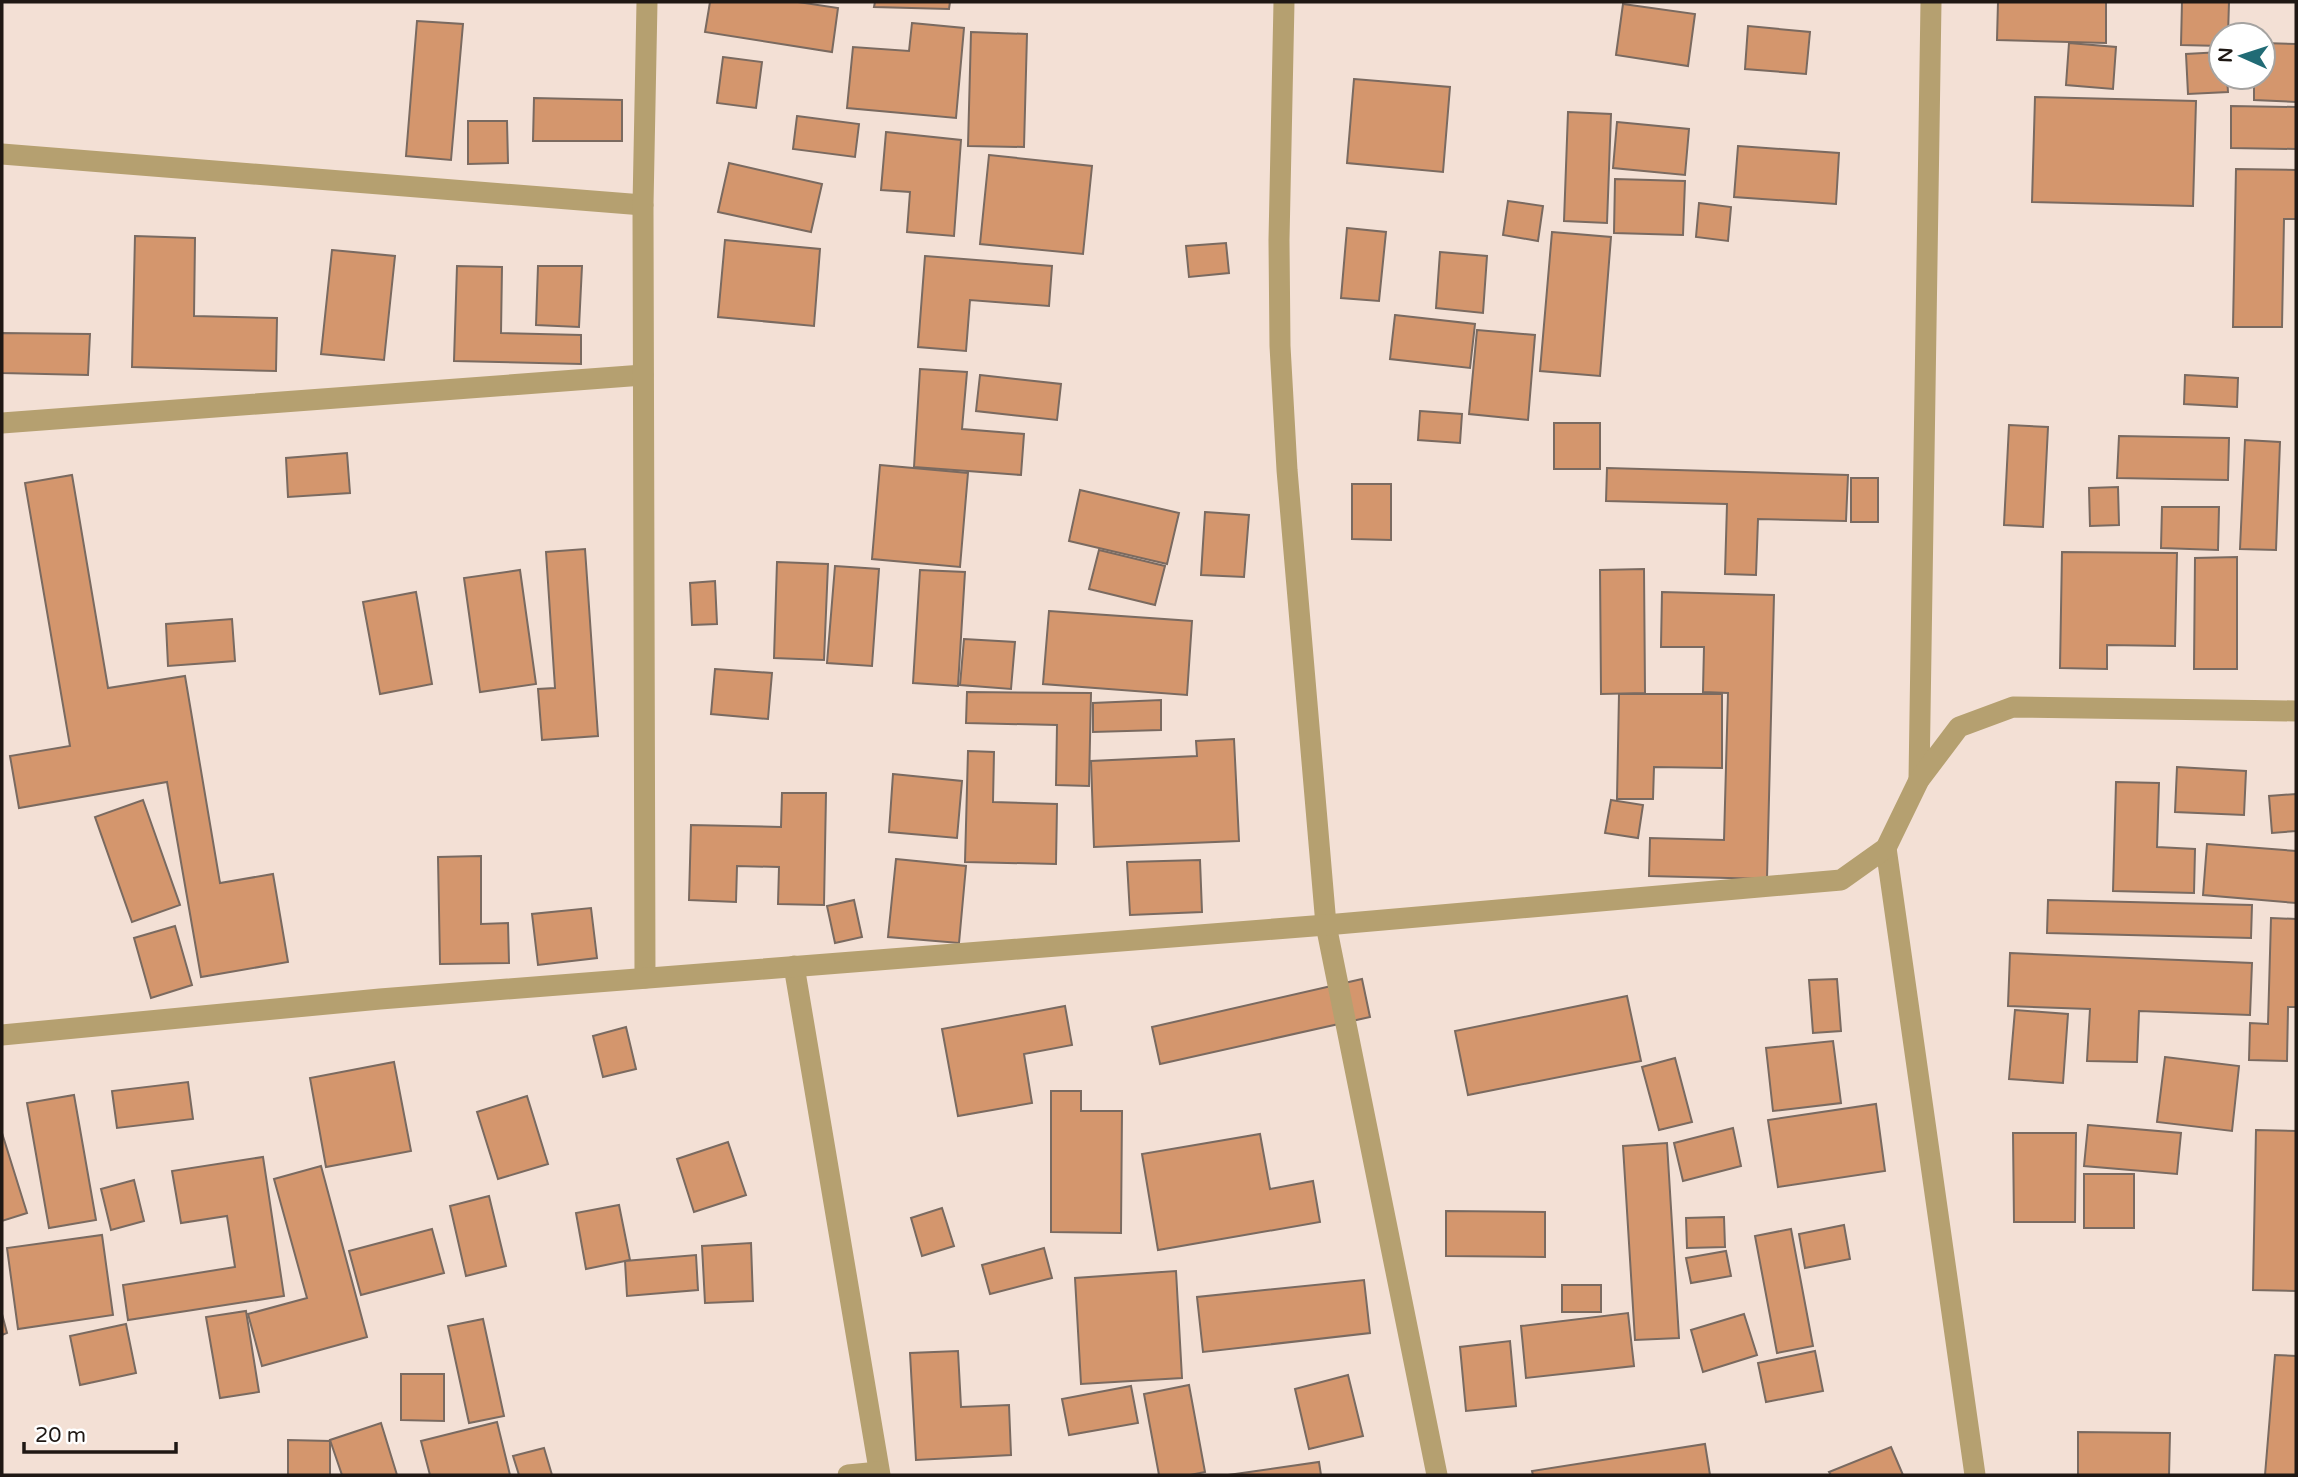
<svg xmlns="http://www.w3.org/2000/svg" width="2298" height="1477" font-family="'Varela Round',sans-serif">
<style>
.building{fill:#d4966d;stroke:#7a6a60;stroke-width:2}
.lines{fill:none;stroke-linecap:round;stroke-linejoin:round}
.minor{stroke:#b5a070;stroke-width:21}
</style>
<rect width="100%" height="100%" fill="#f3e0d5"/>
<!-- building -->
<g class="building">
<polygon points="710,2 798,2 838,8 832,52 705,32"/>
<polygon points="875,2 950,2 949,9 874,7"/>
<polygon points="1998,2 2106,2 2106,43 1997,40"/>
<polygon points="2182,2 2229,2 2228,35 2221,35 2221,46 2181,45"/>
<polygon points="1623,4 1695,14 1688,66 1616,55"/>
<polygon points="417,21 463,24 451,160 406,156"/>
<polygon points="912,23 964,28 956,118 847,108 853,47 909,51"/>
<polygon points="1748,26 1810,32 1806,74 1745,69"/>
<polygon points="971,32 1027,34 1024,147 968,146"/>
<polygon points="2069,43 2116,47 2113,89 2066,85"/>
<polygon points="2263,43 2296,44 2296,102 2254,100 2254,77 2263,77"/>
<polygon points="2221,52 2221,77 2227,77 2228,92 2188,94 2186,54"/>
<polygon points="723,57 762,62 756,108 717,103"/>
<polygon points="1354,79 1450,87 1443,172 1347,163"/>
<polygon points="2035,97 2196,101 2193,206 2032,202"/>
<polygon points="534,98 622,100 622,141 533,141"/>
<polygon points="2231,106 2296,107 2296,149 2231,148"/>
<polygon points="1568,112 1611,114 1607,223 1564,221"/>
<polygon points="797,116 859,124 855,157 793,149"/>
<polygon points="468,121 507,121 508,163 468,164"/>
<polygon points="1617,122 1689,129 1685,175 1613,168"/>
<polygon points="886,132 961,140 954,236 907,232 910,192 881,190"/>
<polygon points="1738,146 1839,153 1836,204 1734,197"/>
<polygon points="989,155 1092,166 1083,254 980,244"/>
<polygon points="729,163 822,184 811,232 718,212"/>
<polygon points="2236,169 2296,170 2296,219 2284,219 2282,327 2233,327"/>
<polygon points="1615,179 1685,181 1683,235 1614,233"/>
<polygon points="1508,201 1543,206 1538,241 1503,235"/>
<polygon points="1699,203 1731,207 1728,241 1696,237"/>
<polygon points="1347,228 1386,232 1379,301 1341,298"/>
<polygon points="1552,232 1611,237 1600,376 1540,371"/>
<polygon points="135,236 195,238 194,316 277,318 276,371 132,367"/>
<polygon points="725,240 820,249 814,326 718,317"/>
<polygon points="1226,243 1229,273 1189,277 1186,246"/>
<polygon points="332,250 395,256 384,360 321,354"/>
<polygon points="1440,252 1487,256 1483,313 1436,308"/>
<polygon points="925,256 1052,266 1049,306 970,300 966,351 918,347"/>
<polygon points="457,266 502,267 501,333 581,335 581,364 454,361"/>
<polygon points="538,266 582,266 579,327 536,325"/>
<polygon points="1395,315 1475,324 1470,368 1390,359"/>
<polygon points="1477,330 1535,335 1528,420 1469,414"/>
<polygon points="2,333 90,334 88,375 2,373"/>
<polygon points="920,369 967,372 962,429 1024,434 1021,475 914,467"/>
<polygon points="980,375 1061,384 1057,420 976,411"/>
<polygon points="2185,375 2238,378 2237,407 2184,404"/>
<polygon points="1420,411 1462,414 1460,443 1418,440"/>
<rect x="1554" y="423" width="46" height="46"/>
<polygon points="2009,425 2048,427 2043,527 2004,525"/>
<polygon points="2119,436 2229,438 2228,480 2117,478"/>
<polygon points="2245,440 2280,442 2276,550 2240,549"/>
<polygon points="347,453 350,493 288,497 286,458"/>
<polygon points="880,465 968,473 960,567 872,559"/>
<polygon points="1607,468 1848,475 1846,521 1758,519 1756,575 1725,574 1727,504 1606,501"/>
<polygon points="72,475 108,688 185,676 220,883 273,874 288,962 201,977 167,782 19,808 10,756 70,746 25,483"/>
<rect x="1851" y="478" width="27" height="44"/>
<polygon points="1352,484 1391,484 1391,540 1352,539"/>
<polygon points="2118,487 2119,525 2090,526 2089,488"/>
<polygon points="1080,490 1179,513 1167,564 1069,541"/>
<polygon points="2162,507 2219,507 2218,550 2161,548"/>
<polygon points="1205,512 1249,515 1244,577 1201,575"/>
<polygon points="585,549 598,736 542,740 538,689 555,688 546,552"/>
<polygon points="1099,550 1165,566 1155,605 1089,589"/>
<polygon points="2062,552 2177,553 2175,646 2107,645 2107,669 2060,668"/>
<polygon points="2237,557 2237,669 2194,669 2195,558"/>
<polygon points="777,562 828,564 824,660 774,658"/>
<polygon points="835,566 879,569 872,666 827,663"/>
<polygon points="1644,569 1645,693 1601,694 1600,570"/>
<polygon points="520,570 536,684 480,692 464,578"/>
<polygon points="920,570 965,572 958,686 913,683"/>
<polygon points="715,581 717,624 692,625 690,583"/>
<polygon points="416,592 432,684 380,694 363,602"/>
<polygon points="1662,592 1774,595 1767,879 1649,876 1650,838 1724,840 1728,693 1703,692 1704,647 1661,647"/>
<polygon points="1049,611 1192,621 1187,695 1043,684"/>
<polygon points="232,619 235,661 168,666 166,624"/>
<polygon points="964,639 1015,642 1011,689 960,685"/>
<polygon points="715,669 772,673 768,719 711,714"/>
<polygon points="967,692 1091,693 1089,786 1056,785 1057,725 966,723"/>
<polygon points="1619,694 1722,694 1722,768 1654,767 1653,799 1617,799"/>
<polygon points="1161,700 1161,730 1093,732 1093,703"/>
<polygon points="1234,739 1239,841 1094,847 1091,761 1197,756 1196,741"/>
<polygon points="968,751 994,752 993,802 1057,804 1056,864 965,862"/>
<polygon points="2177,767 2246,771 2244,815 2175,812"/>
<polygon points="893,774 962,781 957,838 889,832"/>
<polygon points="2116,782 2159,783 2157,847 2195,849 2194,893 2113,891"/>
<polygon points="782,793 826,793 824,905 778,904 779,867 737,866 736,902 689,900 691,825 781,827"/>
<polygon points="2296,794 2296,831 2272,833 2269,796"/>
<polygon points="143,800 180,905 132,922 95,817"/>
<polygon points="1611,800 1643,805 1638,838 1605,833"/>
<polygon points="2207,844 2296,851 2296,903 2203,895"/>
<polygon points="481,856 481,924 508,923 509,963 440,964 438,857"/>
<polygon points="896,859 966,866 959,943 888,937"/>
<polygon points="1200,860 1202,912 1130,915 1127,862"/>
<polygon points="854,900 862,937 835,943 827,906"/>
<polygon points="2048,900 2252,905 2251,938 2047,933"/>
<polygon points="591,908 597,958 538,965 532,914"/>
<polygon points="2271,918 2296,919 2296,1007 2288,1007 2287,1061 2249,1060 2250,1023 2268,1024"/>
<polygon points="175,926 192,985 151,998 134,938"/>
<polygon points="2010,953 2252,963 2250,1015 2139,1011 2137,1062 2087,1061 2090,1009 2008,1006"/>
<polygon points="1362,979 1370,1017 1160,1064 1152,1027"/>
<polygon points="1837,979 1841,1031 1813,1033 1809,980"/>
<polygon points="1627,996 1641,1061 1468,1095 1455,1031"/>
<polygon points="1065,1006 1072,1045 1024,1054 1032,1103 958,1116 942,1029"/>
<polygon points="2015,1010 2068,1014 2063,1083 2009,1079"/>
<polygon points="626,1027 636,1069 603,1077 593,1036"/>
<polygon points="1833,1041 1841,1103 1773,1111 1766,1048"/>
<polygon points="2165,1057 2239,1066 2232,1131 2157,1122"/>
<polygon points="1675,1058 1692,1122 1659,1130 1642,1067"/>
<polygon points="394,1062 411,1151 326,1167 310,1078"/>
<polygon points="188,1082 193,1119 117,1128 112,1091"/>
<polygon points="1051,1091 1081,1091 1081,1111 1122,1111 1121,1233 1051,1232"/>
<polygon points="74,1095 96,1220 49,1228 27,1103"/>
<polygon points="527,1096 548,1164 498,1179 477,1112"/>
<polygon points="1876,1104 1885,1171 1778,1187 1768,1120"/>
<polygon points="2088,1125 2181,1133 2177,1174 2084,1166"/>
<polygon points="1733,1128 1741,1166 1683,1181 1674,1143"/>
<polygon points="2256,1130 2296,1131 2296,1291 2253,1290"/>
<polygon points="2,1133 27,1213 2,1221"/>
<polygon points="2013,1133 2076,1133 2075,1222 2014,1222"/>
<polygon points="1260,1134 1270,1189 1313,1181 1320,1222 1158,1250 1142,1154"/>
<polygon points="728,1142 746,1195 694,1212 677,1159"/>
<polygon points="1667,1143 1679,1338 1635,1340 1623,1146"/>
<polygon points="263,1157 284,1296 128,1320 123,1285 235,1267 227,1216 181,1223 172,1171"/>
<polygon points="321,1166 367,1337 262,1366 248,1314 307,1298 274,1179"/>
<rect x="2084" y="1174" width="50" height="54"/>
<polygon points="134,1180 144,1221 111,1230 101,1189"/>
<polygon points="489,1196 506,1266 466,1276 450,1206"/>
<polygon points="619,1205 630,1260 586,1269 576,1213"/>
<polygon points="942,1208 954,1246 922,1256 911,1218"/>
<polygon points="1446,1211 1545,1212 1545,1257 1446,1256"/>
<polygon points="1724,1217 1725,1247 1687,1248 1686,1218"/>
<polygon points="1844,1225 1850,1259 1805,1268 1799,1234"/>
<polygon points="432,1229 444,1273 361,1295 349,1251"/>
<polygon points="1791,1229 1813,1346 1777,1353 1755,1236"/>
<polygon points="102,1235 113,1315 18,1329 7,1248"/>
<polygon points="751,1243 753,1301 705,1303 702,1246"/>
<polygon points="1044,1248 1052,1278 990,1294 982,1265"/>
<polygon points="1726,1251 1731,1276 1691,1283 1686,1258"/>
<polygon points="696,1255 698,1290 627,1296 625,1261"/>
<polygon points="1176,1271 1182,1378 1081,1384 1075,1278"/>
<polygon points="1364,1280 1370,1333 1203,1352 1197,1297"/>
<rect x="1562" y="1285" width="39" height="27"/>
<polygon points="246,1311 259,1392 220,1398 206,1317"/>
<polygon points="1628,1313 1634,1366 1526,1378 1521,1326"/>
<polygon points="2,1314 7,1333 2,1335"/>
<polygon points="1744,1314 1757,1355 1703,1372 1691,1330"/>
<polygon points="483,1319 504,1416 469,1423 448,1326"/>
<polygon points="126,1324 136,1373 80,1385 70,1336"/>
<polygon points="1510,1341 1516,1406 1466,1411 1460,1347"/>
<polygon points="958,1351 961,1407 1009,1405 1011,1455 916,1460 910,1353"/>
<polygon points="1815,1351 1823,1391 1766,1402 1758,1363"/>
<polygon points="2275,1355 2296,1356 2296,1475 2265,1475"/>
<polygon points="401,1374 444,1374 444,1421 401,1420"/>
<polygon points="1348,1375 1363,1436 1309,1449 1295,1389"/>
<polygon points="1189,1385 1205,1472 1190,1475 1159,1475 1144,1394"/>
<polygon points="1131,1386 1138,1423 1069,1435 1062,1399"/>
<polygon points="497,1422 510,1475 430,1475 421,1441"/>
<polygon points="381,1423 397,1475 342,1475 330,1440"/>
<polygon points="2078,1432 2170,1433 2169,1475 2078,1475"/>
<polygon points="288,1440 330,1441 330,1475 288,1475"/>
<polygon points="1705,1444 1710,1475 1533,1475 1532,1471"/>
<polygon points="1891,1447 1903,1475 1831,1475 1829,1472"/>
<polygon points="544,1448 552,1475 519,1475 513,1456"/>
<polygon points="1319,1462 1321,1475 1228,1475"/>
</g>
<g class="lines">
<!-- minor -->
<g class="minor">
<polyline points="1284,2 1279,240 1280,346 1287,470 1326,925 1437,1475"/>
<polyline points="2,154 643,205"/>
<polyline points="2,423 643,375"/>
<polyline points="1919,780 1931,2"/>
<polyline points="1886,848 1975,1475"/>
<polyline points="794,966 880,1475"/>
<polyline points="645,978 643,205 647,2"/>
<polyline points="2,1035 380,999 1326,925 1841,880 1886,848 1919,780 1959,727 2013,707 2296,711"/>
<polyline points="848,1475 879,1472"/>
</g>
</g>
<!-- border -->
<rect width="2298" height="1477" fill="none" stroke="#1f1814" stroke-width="7"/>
<!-- north arrow -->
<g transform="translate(2242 56) rotate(273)"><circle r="33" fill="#ffffff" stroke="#a5a3a1" stroke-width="2"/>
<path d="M0-5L12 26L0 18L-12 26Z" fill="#216b75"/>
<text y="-10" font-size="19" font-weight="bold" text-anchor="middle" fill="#1f1814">N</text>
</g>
<!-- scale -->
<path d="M24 1442v10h152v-10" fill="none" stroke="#1f1814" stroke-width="3.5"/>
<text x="35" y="1442" font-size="21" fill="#1f1814" stroke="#ffffff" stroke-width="5" paint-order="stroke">20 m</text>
</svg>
